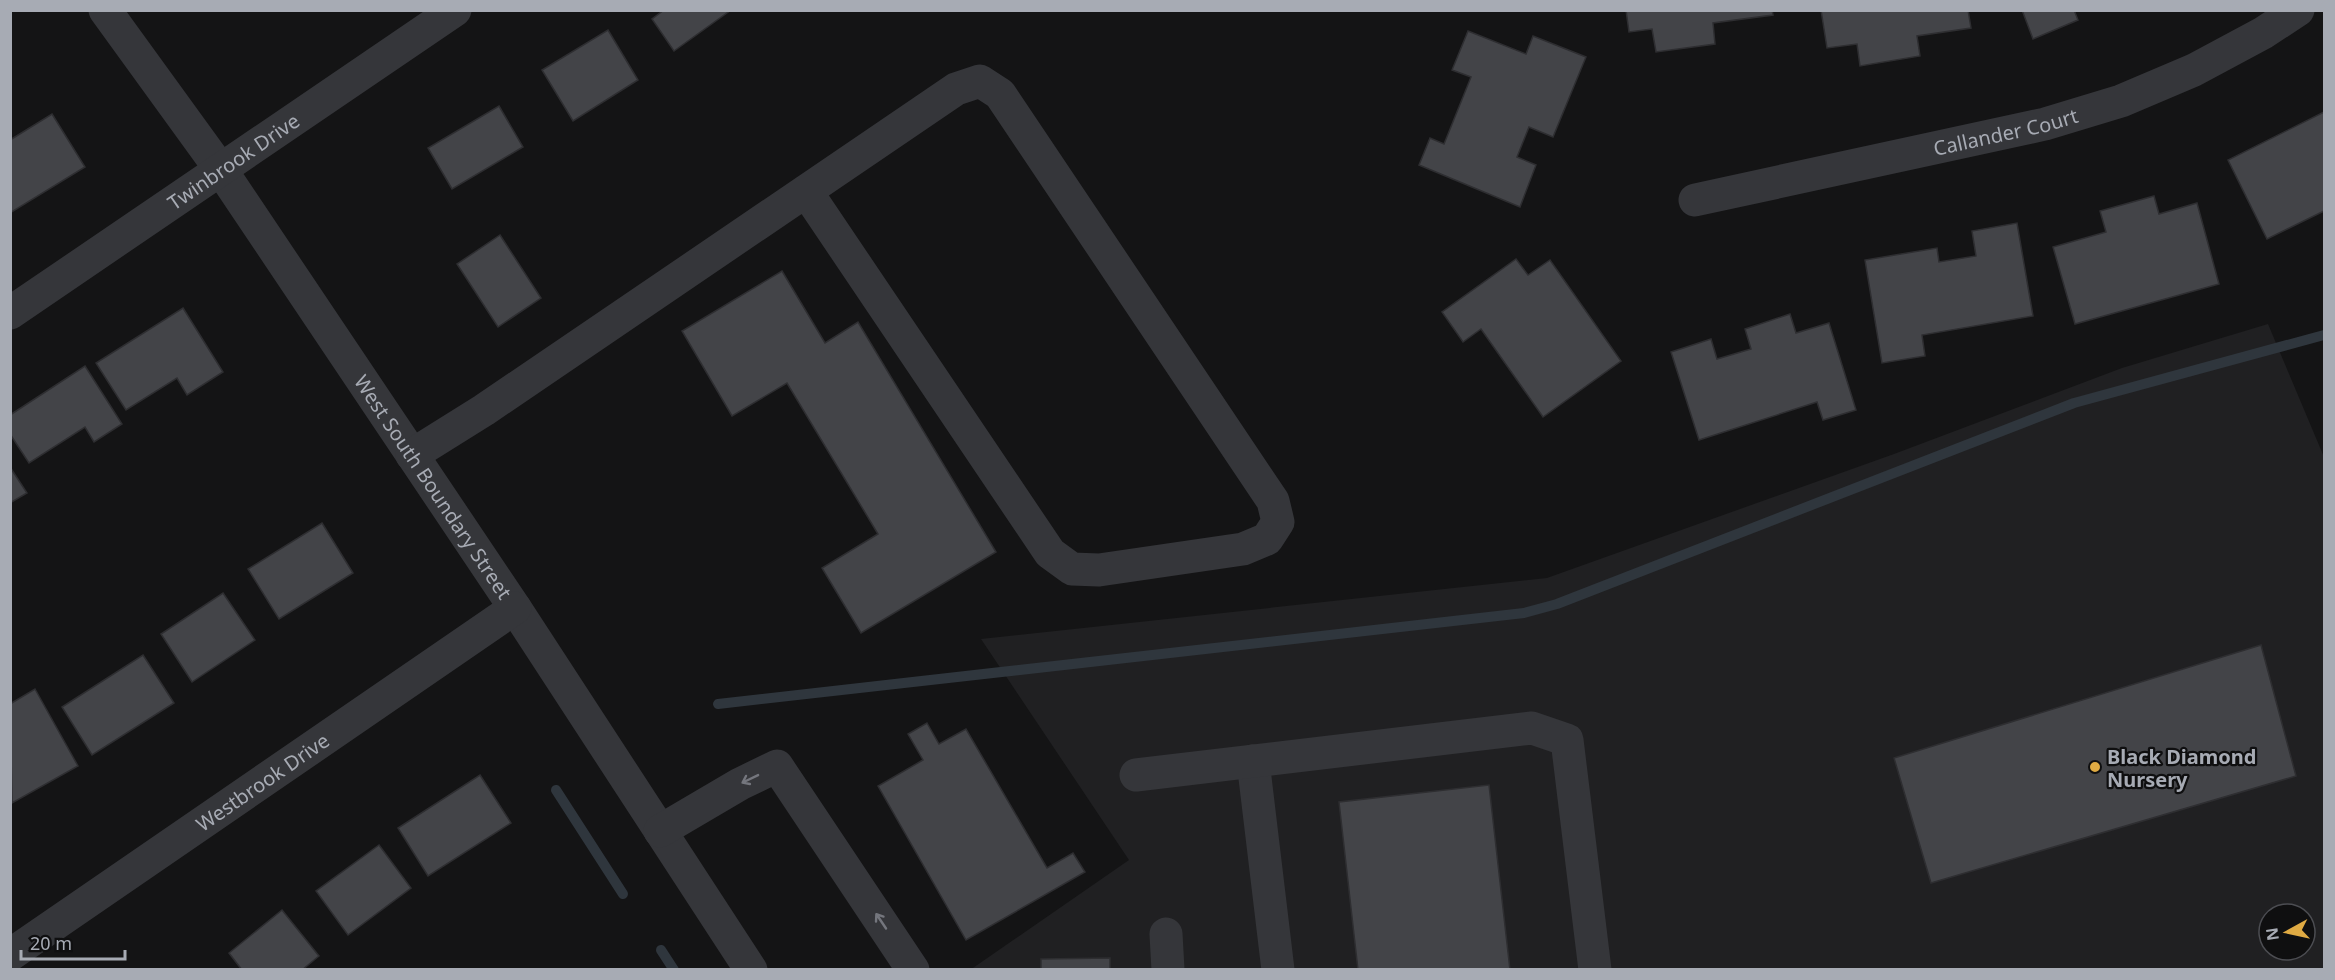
<svg xmlns="http://www.w3.org/2000/svg" width="2335" height="980" font-family="'Noto Sans',sans-serif">
<style>
.built{fill:#202022;fill-rule:evenodd}
.lines{fill:none;stroke-linecap:round;stroke-linejoin:round}
.stream{stroke:#2f363d;stroke-width:10}
.building{fill:#434448;stroke:#2e2e31;stroke-width:1.5}
.minor{stroke:#35363a;stroke-width:33}
.oneway{stroke:#74767d}
.poi-dot{fill:#dfaa43;stroke:#0f0f10;stroke-width:2}
.labels{text-anchor:middle;dominant-baseline:central;stroke-width:4.5;stroke-linejoin:round;paint-order:stroke}
.street-label{font-size:20px;fill:#a7abb4;stroke:#0f0f10}
.poi-label{font-size:20px;font-weight:bold;fill:#a7abb4;stroke:#0f0f10;text-anchor:start}
</style>
<rect width="100%" height="100%" fill="#141415"/>
<!-- built -->
<path class="built" d="M2268 324 2324 457V969L970 970 1129 860 981 639 1547 578 1894 454 2122 368ZM2269 914H2305V950H2269Z"/>
<g class="lines">
<!-- stream -->
<g class="stream">
<polyline points="718,704 1524,613 1557,604 2074,403 2324,335"/>
<polyline points="556,790 623,894"/>
<polyline points="661,950 674,970"/>
</g>
</g>
<!-- building -->
<g class="building">
<polygon points="664,10 731,10 674,51 652,19"/>
<polygon points="1626,10 1772,10 1773,15 1713,23 1715,44 1656,52 1652,29 1629,32"/>
<polygon points="1821,10 1968,10 1971,28 1917,36 1920,56 1860,66 1857,44 1827,48"/>
<polygon points="2022,10 2074,10 2078,20 2033,39"/>
<polygon points="608,30 638,80 573,121 542,70"/>
<polygon points="1468,31 1526,54 1533,36 1586,57 1553,137 1529,127 1517,157 1536,165 1520,207 1419,165 1430,138 1444,144 1471,77 1452,70"/>
<polygon points="499,106 523,147 452,189 428,148"/>
<polygon points="2324,112 2324,211 2267,239 2228,160"/>
<polygon points="52,114 85,167 10,213 10,140"/>
<polygon points="2154,196 2159,214 2197,203 2219,284 2075,324 2053,247 2106,232 2100,211"/>
<polygon points="2017,223 2033,316 1922,335 1925,356 1882,363 1865,260 1937,248 1939,262 1976,256 1972,231"/>
<polygon points="500,235 541,298 498,327 457,264"/>
<polygon points="1516,259 1528,275 1550,260 1621,361 1543,417 1481,329 1463,342 1442,312"/>
<polygon points="782,271 825,343 858,322 996,552 861,633 822,568 878,534 787,383 732,416 682,331"/>
<polygon points="183,308 223,372 187,395 177,378 126,410 96,363"/>
<polygon points="1790,314 1796,333 1829,323 1856,410 1823,420 1817,402 1699,440 1671,352 1711,339 1717,359 1751,349 1745,329"/>
<polygon points="85,366 122,424 94,442 85,427 29,463 10,434 10,415"/>
<polygon points="10,467 27,493 10,503"/>
<polygon points="322,523 353,573 279,619 248,569"/>
<polygon points="223,593 255,640 192,682 161,634"/>
<polygon points="2261,645 2296,776 1931,883 1894,758"/>
<polygon points="143,655 174,703 92,755 62,707"/>
<polygon points="35,689 78,766 12,803 10,704"/>
<polygon points="927,723 939,744 966,729 1047,868 1073,853 1085,872 966,940 878,786 923,760 908,734"/>
<polygon points="480,775 511,823 428,876 398,828"/>
<polygon points="1489,785 1510,970 1358,970 1339,802"/>
<polygon points="379,845 411,888 348,935 316,891"/>
<polygon points="282,910 319,956 302,970 242,970 229,953"/>
<polygon points="1110,958 1110,970 1041,970 1041,959"/>
</g>
<g class="lines">
<!-- minor -->
<g class="minor">
<path id="s1" d="M105 10 221 170 515 608 751 970"/>
<path id="s2" d="M1695 200 2045 124 2121 101 2194 70 2263 33 2298 10"/>
<path id="s3" d="M10 313 455 10"/>
<polyline points="412,455 484,410 956,89 980,81 1000,94 1273,501 1278,522 1267,539 1243,549 1099,570 1072,569 1050,553 806,191"/>
<polyline points="1253,761 1278,970"/>
<polyline points="1136,775 1532,728 1567,740 1595,970"/>
<polyline points="660,831 740,784 777,766 913,970"/>
<polyline points="1166,934 1168,970"/>
<path id="s4" d="M10 955 515 608"/>
</g>
</g>
<!-- one-way arrows -->
<defs><path id="oneway-shaft" d="M-6 0H5M1.5-3L5.5 0L1.5 3" fill="none" stroke-width="1.6" stroke-linecap="round" stroke-linejoin="round" transform="scale(1.5)"/></defs>
<g class="oneway">
<use href="#oneway-shaft" transform="translate(750 779) rotate(154)"/>
<use href="#oneway-shaft" transform="translate(881 921) rotate(-124)"/>
</g>
<!-- markers -->
<circle class="poi-dot" cx="2095" cy="767" r="6"/>
<g class="labels">
<!-- street labels -->
<g class="street-label">
<text stroke="none"><textPath href="#s2" startOffset="318">Callander Court</textPath></text>
<text stroke="none"><textPath href="#s3" startOffset="270">Twinbrook Drive</textPath></text>
<text stroke="none"><textPath href="#s1" startOffset="579">West South Boundary Street</textPath></text>
<text stroke="none"><textPath href="#s4" startOffset="306">Westbrook Drive</textPath></text>
</g>
<!-- poi labels -->
<g class="poi-label">
<text x="2107" y="756">Black Diamond<tspan x="2107" dy="23">Nursery</tspan></text>
</g>
</g>
<!-- border -->
<rect width="2335" height="980" fill="none" stroke="#a7abb4" stroke-width="24"/>
<!-- north arrow -->
<g transform="translate(2287 932) rotate(262)"><circle r="28" fill="#0f0f10" stroke="#4c4d52" stroke-width="1.5"/>
<path d="M0-4.5L10 22L0 15L-10 22Z" fill="#dfaa43"/>
<text y="-9" font-size="16" font-weight="bold" text-anchor="middle" fill="#a7abb4">N</text>
</g>
<!-- scale -->
<path d="M21 950v9h104v-9" fill="none" stroke="#a7abb4" stroke-width="3"/>
<text x="30" y="950" font-size="18" fill="#a7abb4" stroke="#0f0f10" stroke-width="4.5" paint-order="stroke">20 m</text>
</svg>
